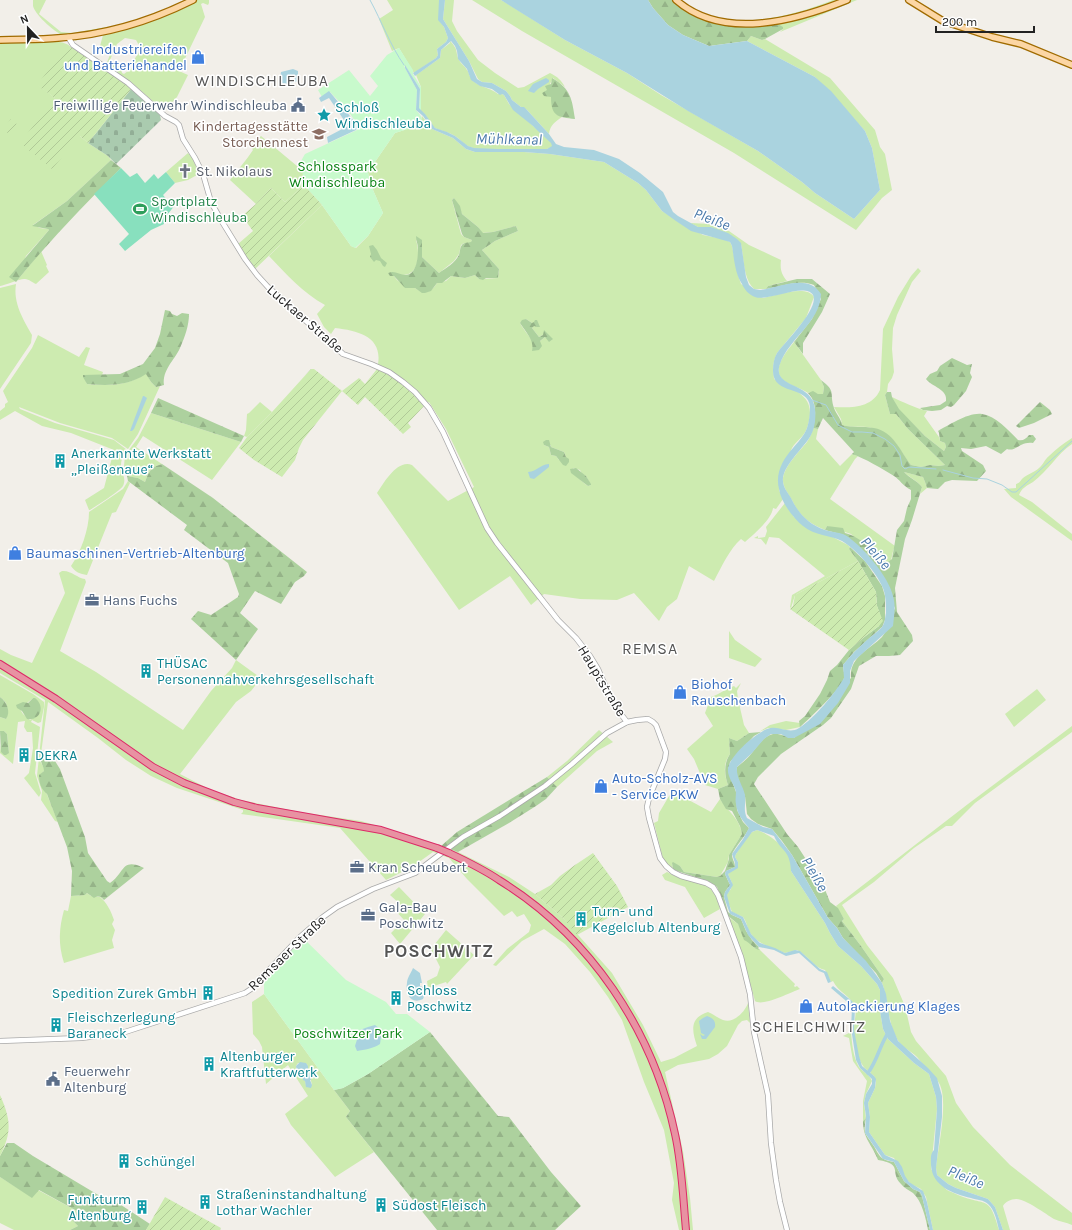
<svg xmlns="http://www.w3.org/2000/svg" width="1072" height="1230" font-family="Karla,sans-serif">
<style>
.grass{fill:#cdebb0;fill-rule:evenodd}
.forest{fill:url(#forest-firs)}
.cemetery{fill:url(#cemetery-stones)}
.park{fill:#c8facc}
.garden{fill:url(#garden-furrows)}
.pitch{fill:#88e0be}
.water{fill:#aad3df}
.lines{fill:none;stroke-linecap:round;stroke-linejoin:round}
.stream{stroke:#aad3df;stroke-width:1}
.canal{stroke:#aad3df;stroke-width:3.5}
.minor-casing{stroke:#a9a9a9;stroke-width:6}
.major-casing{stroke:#a06b00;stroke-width:8}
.highway-casing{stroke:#dc2a67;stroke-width:8}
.minor{stroke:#fff;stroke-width:4.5}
.major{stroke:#fcd6a4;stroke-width:5.5}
.highway{stroke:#e892a2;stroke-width:6}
.highway-bridge-casing{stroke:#dc2a67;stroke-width:8;stroke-linecap:butt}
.highway-bridge{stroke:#e892a2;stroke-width:6}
.labels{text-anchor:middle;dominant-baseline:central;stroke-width:3;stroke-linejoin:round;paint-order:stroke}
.shop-label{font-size:14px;fill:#366cbe;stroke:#fff;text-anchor:start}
.service-label{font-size:14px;fill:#4e5e75;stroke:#fff;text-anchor:start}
.culture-label{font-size:14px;fill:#0d838f;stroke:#fff;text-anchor:start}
.education-label{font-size:14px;fill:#785e54;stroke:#fff;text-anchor:end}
.park-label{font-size:14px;fill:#0c8416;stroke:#fff}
.worship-label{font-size:14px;fill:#5b616d;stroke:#fff;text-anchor:start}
.leisure-label{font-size:14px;fill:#27864d;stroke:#fff;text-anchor:start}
.street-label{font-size:14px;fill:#222;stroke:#fff}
.water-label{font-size:15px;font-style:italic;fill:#4a7aab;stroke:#fff}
.quarter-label{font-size:16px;letter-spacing:1px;fill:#555;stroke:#fff}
.district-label{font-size:18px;font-weight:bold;letter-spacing:1px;fill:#555;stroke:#fff}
</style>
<defs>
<pattern id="forest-firs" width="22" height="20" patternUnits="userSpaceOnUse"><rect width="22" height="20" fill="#add19e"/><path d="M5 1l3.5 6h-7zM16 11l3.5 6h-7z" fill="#95b388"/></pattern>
<pattern id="cemetery-stones" width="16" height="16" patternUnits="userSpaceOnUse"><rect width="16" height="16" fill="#aacbaf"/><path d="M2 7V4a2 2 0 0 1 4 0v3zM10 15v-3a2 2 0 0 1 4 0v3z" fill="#92ae96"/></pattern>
<pattern id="garden-furrows" width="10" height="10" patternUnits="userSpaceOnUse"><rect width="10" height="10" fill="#cdebb0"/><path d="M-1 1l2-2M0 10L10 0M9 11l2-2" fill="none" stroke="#b0c997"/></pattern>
</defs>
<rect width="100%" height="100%" fill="#f2efe9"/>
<!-- grass -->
<g class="grass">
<path d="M33 0H46L39 14 61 32 72 33 113 26 142 19 188 0C149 20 110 29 66 36 57 35 35 15 33 6 33 4 33 2 33 0Z"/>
<path d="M196 0H209V3L208 5 203 3 201 4 205 17 179 71 188 75 177 97 164 111 131 82 106 65 111 52 100 46 103 35 77 40 75 41 76 39 145 24 147 22ZM125 38 136 40 141 49 132 63V68L124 74 122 73 121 68 110 60 117 44Z"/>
<polygon points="387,0 439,0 439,20 444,27 448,38 446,42 437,49 438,55 436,58 414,73 399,48 392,51 379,19 393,10"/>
<path d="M445 0H454L452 21 457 31 478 60 495 73 518 88 524 87 550 73C558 77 561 80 565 87L553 78 547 90 551 97 556 114 562 117C555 122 550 125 549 134L527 110 521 107 512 100 510 96 506 91 492 83 482 82 478 79 469 61 443 19Z"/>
<polygon points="472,0 501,0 508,4 565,40 627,73 661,95 758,151 802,182 815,193 854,219 880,190 872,148 865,131 815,77 747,41 751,36 762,40 765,39 830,78 875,130 880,147 885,154 892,190 882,198 856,230 734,153 522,31"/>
<path d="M833 0H857L780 32 783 29 776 23C757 27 740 23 722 20 730 20 738 22 746 21 776 19 806 11 833 0Z"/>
<path d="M0 41C18 41 54 37 69 45L38 85 55 98 80 136 88 143 108 156 111 160 67 201 33 225 40 228 48 229 49 230 26 256 16 282 41 251 47 265 46 266 49 272 36 284C33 283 29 279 25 279 21 278 6 285 0 286Z"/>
<path d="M450 41C459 50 455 52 459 60 461 64 465 66 467 70 469 72 469 76 471 78 476 87 490 87 498 94H502L504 95 509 104 552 143V147L547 149C527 149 487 153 470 147 464 145 460 139 455 136 449 132 441 131 435 128 430 125 428 116 421 111V87L416 75 440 58 441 50 450 43Z"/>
<path d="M422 116 432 129 453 138 466 149 475 152H524L550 154 604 162 638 183 646 190 662 211 703 235 723 239 730 242 732 246 738 275 741 284 763 298C774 296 807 284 814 297L806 318 777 353 774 361 773 368 774 379C797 392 818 396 807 428 804 437 796 441 792 448 787 459 783 478 779 490L783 499 776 509 773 508C772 519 754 534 745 542L741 539C729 550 722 566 714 581L689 566 677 599 667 607 659 621 634 593 617 600 580 599 544 594 531 605 510 576 459 610 377 493C384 483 397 459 412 465L448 501 474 487 446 429 429 402 424 406C410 391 395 377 377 369 385 338 361 331 335 328L331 334 324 327 317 314 325 305C303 293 286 274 269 256L322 205 351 246 356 248 368 236 383 213 370 183 368 172 395 133 420 125ZM454 198 462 214 478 227 482 233 493 232 516 226 518 231 495 241 482 250 499 269 498 278 479 279 475 275 465 278 451 276 446 281 437 283C431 293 424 295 415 288H408L397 280 394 276C399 274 407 276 410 273 420 268 419 249 416 240L421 244 422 257 439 273 454 261 459 254 461 245 464 243H471L472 240 464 237 461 234 452 200ZM526 319 532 323H534L537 327 534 325 532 328 539 337 543 335 552 341 545 337 534 346C532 338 524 331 520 323ZM544 445H551V447L564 452 566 457 559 460 556 456 551 455 549 447ZM573 468 580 470 582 474 586 476 591 485 588 486C581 481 576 477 573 468Z"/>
<path d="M261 136 303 171 304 185 285 202 271 188 256 204 230 180C238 169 246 161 253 150L250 146Z"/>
<polygon points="188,153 193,159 198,172 196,172 197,175 188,180 175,183 166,172"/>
<path d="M690 223 711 224 729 231 749 245 781 260C780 269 781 274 787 281L768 286 766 289H754C743 278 744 259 741 244L711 227H698Z"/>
<path d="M918 268 921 271 912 282 897 315 893 328 892 349 894 372 892 378 888 384 887 392 885 395 890 414H896L908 429 945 465 939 466 930 465 921 467 911 465C896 446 895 432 867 427 858 426 853 428 842 425L841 419 834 407C851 408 872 408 880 390L883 329 898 297 911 276Z"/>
<path d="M16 284C13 303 23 319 32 335L31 343 0 389V288Z"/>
<path d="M38 335 79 357 86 347 90 348 84 365 103 372 102 375H84L87 384C107 386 129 386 146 373L151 382 156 387 160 386 138 434 128 449 112 438 60 423 19 407 20 409 55 423 114 440 127 450C113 468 129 475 123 486 120 491 96 506 90 510H89L85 500 104 488 114 450 71 433 42 426 15 411 0 420V411L5 407V404L8 402 3 391 32 348Z"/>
<path d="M794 342 821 380 824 387 823 394H818L809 392 808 393C801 388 788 385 782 379 772 368 787 351 794 342Z"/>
<path d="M892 397C903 402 915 408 927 411L924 416 939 437 940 441 945 443 946 447 944 451 925 436 898 409Z"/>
<polygon points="260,402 272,412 247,437 244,436 246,430 247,414 249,413"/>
<path d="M151 413 241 442 212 480 143 436 136 447 162 464C151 467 149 471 145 482L138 478 127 476 124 466 125 455 138 438Z"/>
<path d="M813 428 818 429 816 439 840 466 852 454 858 456 855 459 830 499 895 546C891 554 893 560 887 569L851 534 827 526 825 530C810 524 799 516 792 500 789 495 783 487 783 481 782 468 800 451 807 442 810 437 812 433 813 428Z"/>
<path d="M1072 438V444C1057 454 1048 471 1033 482 1026 486 1022 488 1019 495L1032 502 1072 534V541L1011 497 1004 489 1016 488V484C1020 483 1020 481 1023 478 1027 475 1036 471 1039 468 1043 465 1045 459 1049 456 1056 449 1064 443 1072 438Z"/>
<path d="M904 472 923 477 925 482 927 488 920 494 922 487C919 482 909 477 904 472Z"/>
<path d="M128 481 130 483 116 512 112 513 87 575C80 574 75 572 71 566 81 552 89 529 89 512L123 489Z"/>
<polygon points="785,503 794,517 848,545 850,547 849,549 858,561 795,595 791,608 790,607 792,595 825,576 779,538 769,537 766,545 761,539 754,538 758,536 758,538 765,537 767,531 766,527"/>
<path d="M62 571C71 570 77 578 85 579L86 582 60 651 96 672 183 730 211 691 232 668 236 660 261 678 251 691 236 702 180 774 209 789 241 800 300 812 361 821 416 837 458 852 509 877 535 894 563 918 612 973 643 1025 661 1062 674 1058 697 1046C692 1031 689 1018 708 1012 713 1014 718 1018 723 1020 733 1024 745 1012 748 1003L750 1023 747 1020 742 1021 738 1025 727 1046 718 1054 709 1059 678 1065 665 1072 683 1151 690 1198 693 1230H679L672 1200 674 1183 664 1130 644 1082 622 1020 608 997 590 972 565 944 544 929 522 941 496 966 493 965 507 949 529 932 531 925 524 914 517 917 512 911 504 916 467 879 449 858 433 852 412 867 386 880 340 828 241 814 243 812V810L177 788 151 776 126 760 98 738 48 702 40 761 44 768V771L41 774 46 792 58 822 55 821 41 800 42 791 37 776 45 700 0 673V649L11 655 32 663 65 593 59 573Z"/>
<polygon points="729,631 735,640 762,659 755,667 729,658"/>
<path d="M0 675 33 694 44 702V707L41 722 38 723 32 720 31 722 40 727 35 773 41 793 39 797 24 778 29 773 33 748 32 732H27L24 727 25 721 18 722 13 764 0 753V745L1 752 9 753 7 734 4 731H0V717L6 719C8 710 9 703 0 697ZM33 698 39 714 30 720 23 714 20 709Z"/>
<path d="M741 683 737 691 738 699 744 725 749 733 737 741 729 738 730 754C723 763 724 774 728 785L718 789 705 785 694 759 687 749 713 726 705 713 711 697C720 694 725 689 734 686L736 688Z"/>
<polygon points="1037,689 1046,700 1014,727 1005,714"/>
<polygon points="786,721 800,723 800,727 786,730 768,728 759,732 770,725"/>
<path d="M1072 726V732L975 803 952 826H946L914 848 874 882 842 905 867 945 893 978 905 1006 911 1032 916 1041 946 1076 956 1103 963 1113 973 1127 1010 1165 1072 1213V1225C1066 1222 1060 1222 1054 1219 1046 1214 1024 1198 1016 1199 1011 1199 1005 1202 1003 1206L1010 1230H1003L995 1207 988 1199 956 1188 948 1184 937 1175 936 1168C938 1148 949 1100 939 1083 936 1077 929 1072 925 1067 922 1064 920 1060 917 1057 911 1051 901 1047 897 1039 887 1021 889 1001 882 983L884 979 861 946 842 921 844 919 836 906 968 804Z"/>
<polygon points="599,730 613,742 597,751 557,787 547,777 567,761"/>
<path d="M672 791 711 812 720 799C728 812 739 817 742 834L729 855 728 862 720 876 717 877 684 872 680 866 672 863 673 869 664 861 662 855 654 823 658 821 659 813Z"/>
<path d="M757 830C769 834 788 848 791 861 791 864 791 868 791 871L825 923 830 933 838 946 861 966 877 984 880 990V1011L883 1029 888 1039 914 1063 929 1074 936 1097 937 1109 931 1169C936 1175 941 1185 947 1190 950 1192 955 1193 958 1195 987 1207 989 1194 999 1230H933L926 1197 921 1189 911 1184 906 1179 894 1158 885 1155 869 1132 870 1117 868 1103 875 1088 876 1082 874 1076 870 1073 871 1072 869 1070 868 1071C857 1063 854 1041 854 1028 854 1021 857 1013 855 1007 851 996 838 992 833 981L831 982 825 970C814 968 808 955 797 950L785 953C773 947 760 946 751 934 747 929 747 922 743 917L732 912 727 899V894L731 889 732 883 728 874 738 862 735 857 736 854 750 833Z"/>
<polygon points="667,872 677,877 702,884 710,888 716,896 720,909 704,918 685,887 665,880 662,875"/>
<polygon points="399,887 425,914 400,944 391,933 404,920 395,910 400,904 390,895"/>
<path d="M87 893 91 896 100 897C107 903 111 911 114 920L112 924 115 930 112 940 114 948 64 963C58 944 59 928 64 910L68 911 71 896 85 895Z"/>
<path d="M727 916 738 924 753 947 760 950 795 984 794 986 795 987 797 986 800 989C791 992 763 1007 755 1001L740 947Z"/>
<polygon points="446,930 474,955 447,984 446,982 428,988 427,981 437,976 440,967 431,949"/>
<path d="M264 994 334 1090 350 1111 346 1117 374 1152 335 1177 291 1125 285 1114 308 1096 288 1065 266 1084 262 1047 259 1041 253 1034 252 1002ZM298 1063 307 1064 312 1085H306C305 1079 302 1075 297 1072L296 1066Z"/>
<path d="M851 1032C852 1043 853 1057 859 1067 863 1072 870 1075 872 1081L866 1094 864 1103 866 1118 863 1121V1101L867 1081 853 1061 849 1038 843 1036Z"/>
<polygon points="0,1177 32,1197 38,1190 77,1211 72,1220 78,1226 70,1230 14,1230 0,1223"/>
</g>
<!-- forest -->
<g class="forest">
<path d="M648 0H674C695 19 711 22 739 24 752 25 763 26 776 23L783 27V29L765 39 762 40 751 36 747 41 709 46 683 35 668 25 653 8Z"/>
<path d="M552 78C571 89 572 99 575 119 558 117 551 117 551 97L544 96 542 93 547 90 545 86 551 84Z"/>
<path d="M111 160 121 168C84 205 49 241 16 282L9 277 49 230 48 229 32 226 67 201Z"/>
<path d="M454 198 460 206 462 214 478 227 483 233 493 232 516 226 518 231 495 241 482 250 499 269 498 278H486L483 280 479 279 475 275 465 278 451 276 442 283H437L431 291 425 293H422L415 288H405L394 276H390L388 273C395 270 399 275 406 275 417 274 418 257 418 248 418 244 416 241 416 236L422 240V257L439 273C446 268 455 263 459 255 460 252 460 247 462 245 464 242 468 243 471 242L472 240 464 237 462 234 452 200Z"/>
<polygon points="373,245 377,250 381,258 387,263 385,267 383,266 380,261 376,260 374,262 370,257 371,254 369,246"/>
<path d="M797 279H812L830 294 822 312 803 343V354L794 342 812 319 821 299 814 285C798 279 782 287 766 289L768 286Z"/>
<path d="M165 310 170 311 172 314 177 316 182 313 189 314C189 325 185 337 180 348 174 361 162 370 164 385L156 387 151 382 146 374C128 386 108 386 87 384L83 377V375L120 374 143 364 155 348 160 334Z"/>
<path d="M526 319 532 323 534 322 535 320H537L540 327H537L534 326 532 328 539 337 543 335 544 330 553 339 549 342 545 337 540 341 542 346 539 350 532 351C535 341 525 331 520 323L522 320Z"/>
<path d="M952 358 967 365 972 364 970 373 972 377 966 391 954 405 951 407 947 406 941 410 932 411 923 410 920 408 940 405 946 401C948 389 932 387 926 379L930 374 937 371 940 366Z"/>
<path d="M821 380C837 392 829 393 834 408 836 414 841 418 842 425 853 428 863 426 874 428 893 431 901 452 911 465L921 467 930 465 939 466 945 465 908 429 896 414H890L885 395 887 392H891L892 397 899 409 925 436 944 451 946 447 945 443 940 441 939 433 938 431C949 425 969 412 982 414 996 416 1008 430 1018 440 1023 441 1026 439 1029 435H1033L1036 439 1033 443C1020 441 1016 452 1007 449L1001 454 986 446 971 449 961 448 962 451 983 465 986 471 977 481 952 480 945 482 938 489 927 488 925 482 923 477 904 472C909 478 918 481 922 487L912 520 905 539 895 588 897 612 912 635 913 641 900 655 889 656H876L859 666 851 689 831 718 823 725 781 754 758 777 754 784 787 834 798 847 824 887 830 902 838 908 844 919 842 921 861 946 884 979 882 983 876 973 843 938 837 928 828 918 792 855 782 841 772 829 758 824 751 819 747 814 745 796 736 775 737 767C742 763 747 759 751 754 757 747 763 736 773 734 781 733 786 738 794 738L851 678C849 657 869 650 882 637 888 630 891 617 895 608L868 555 844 535 825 530 827 526 843 528 845 533C854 535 866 543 872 551 877 558 880 564 887 568L889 566 888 562 892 559 897 530 904 521 907 508 911 499V490C902 485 900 480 894 476 883 469 864 458 852 454L854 452 823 418 818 429 813 428C816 416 817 402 808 393L813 391 818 394H823L824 387Z"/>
<polygon points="158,398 244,436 241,442 151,413"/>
<polygon points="1040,402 1050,410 1052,414 1034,423 1019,428 1016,426"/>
<polygon points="546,440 549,440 551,447 564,452 566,457 569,459 569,462 566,466 563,465 556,456 551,455 549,447 544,445 543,442"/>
<path d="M162 464 213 498 307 572 304 576 295 582 281 604 255 591 240 613 258 629 236 660 191 619 198 611 211 615 238 597 239 594 228 563 184 530 187 525 128 481 127 476 138 478 145 482C149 471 151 467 162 464Z"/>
<polygon points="576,468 586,476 591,484 591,485 588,486 571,473 570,469"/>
<path d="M850 547 865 561 882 586 885 596V620L882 627 854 652 843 665C843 669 845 674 844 678 843 687 808 720 800 727L799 721 805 716 820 694 827 680 830 671 837 665 849 650 863 638 879 626 880 614 877 606 876 592 858 561 849 549Z"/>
<path d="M0 697C7 702 11 712 6 719L0 717Z"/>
<path d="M33 698H35C46 707 40 721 27 719L22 711 17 708 16 705 23 702 28 703Z"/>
<polygon points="0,731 4,731 7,734 9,753 6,755 4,755 1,752"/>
<path d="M761 732 754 736 730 762 728 770 736 792 737 810 743 822 749 828C746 836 733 849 732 855 732 859 735 862 735 867L726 871 725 874 730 885 725 892 724 897 728 912 732 915 741 919 746 931 752 940 759 947 758 948 760 950C753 949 751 943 744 940L738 924 727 915 717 887 708 881 677 871 673 869 672 863 673 862 680 866 684 872 717 877 720 876 725 871 729 859V855L742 834 740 826 732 811 726 809 720 799 718 789 728 785C724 774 724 763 730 754L729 738 737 741 749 733Z"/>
<path d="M41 758 55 761 60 769 85 837 88 853 107 881 110 883C125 873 121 857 144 868L104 900C101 897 99 895 94 898L87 893 85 895 71 896 72 871 67 847 47 794C41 789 39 783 39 775L44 771C44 766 40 763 41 758Z"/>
<polygon points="547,777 557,787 546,799 536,806 509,823 458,852 441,846 457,832"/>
<polygon points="430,1032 498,1116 509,1117 551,1172 581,1206 555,1230 437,1230 346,1117 350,1111 334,1090 343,1088 368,1074"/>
<path d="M866 1118C863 1135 865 1132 873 1145 876 1149 878 1155 882 1158 886 1161 890 1161 894 1162L904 1181 913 1189 920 1192 922 1196 930 1230H928C926 1219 922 1201 913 1193 909 1190 904 1188 901 1184 889 1172 904 1164 878 1160 872 1144 863 1139 863 1121Z"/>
<polygon points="7,1143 14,1143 33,1156 115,1205 118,1203 150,1224 146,1230 70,1230 78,1226 72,1220 77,1211 39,1190 32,1198 0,1177 0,1156"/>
</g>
<!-- cemetery -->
<polygon class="cemetery" points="132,88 160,115 161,120 116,164 108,156 88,143"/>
<!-- park -->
<g class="park">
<path d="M399 48 413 70V74L421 87V111L419 108 420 89 406 67 404 66 417 90 416 110C421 116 423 117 421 125L395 133 368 172 370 183 383 213 368 236 355 248 351 246 322 205 304 185 301 161 305 154 357 130C359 119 337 100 330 92L322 97 318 90 349 70 370 96 378 86 370 76 387 55Z"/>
<polygon points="304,939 346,980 386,1002 396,1014 407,1014 430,1032 368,1074 343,1088 334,1090 264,994 264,983 293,949"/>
</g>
<!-- garden -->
<g class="garden">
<polygon points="68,45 132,88 88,143 80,136 52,169 20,143 55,98 37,85"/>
<polygon points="11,119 18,125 9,134 3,129"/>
<polygon points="304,185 322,205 255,269 238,244 253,231 242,216 256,204 271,188 285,202"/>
<path d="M311 369H314L342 391 359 378 365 384 377 369C397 378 409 390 424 406L408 423 411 427 403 434 365 397 358 405 342 391 303 440 299 448 295 460 282 477 254 460 239 448 247 437 272 412Z"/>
<polygon points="858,561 876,592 877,606 883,621 879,626 863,638 849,650 790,609 793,606 795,595"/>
<polygon points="593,853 617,886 628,907 577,935 563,918 535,894 551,885 560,876 575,865"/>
<path d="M0 1095C11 1120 12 1132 0 1156Z"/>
<polygon points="165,1197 221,1228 220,1230 146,1230"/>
</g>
<!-- pitch -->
<polygon class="pitch" points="121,168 130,177 137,173 145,183 154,174 158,179 166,172 175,183 163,195 168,201 170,200 175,205 164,219 164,224 151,230 125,251 119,244 129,234 94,194"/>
<!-- water -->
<g class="water">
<path d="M439 0H445L443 19 469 61 477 79 482 82 492 83 506 91 510 96 512 100 521 107H524L527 110 549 134 556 144 564 147 594 150 619 159 640 173 663 192 673 212 678 216 698 227H711L728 233 737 239 741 243 746 277 749 285 754 289 760 290C780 287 809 273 821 294 820 323 789 338 780 364 771 389 813 381 815 409 816 417 815 428 811 435 805 447 781 467 783 481 783 487 788 493 791 498 798 513 808 524 825 530 831 532 839 532 845 535 862 545 889 577 893 596 896 606 894 616 893 626L854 661 850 671V683L838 703 820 724 794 738H788L781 734H771L764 739 752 753 737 767C736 778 743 785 745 795 746 804 743 810 747 818L763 827 772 829 792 855 828 918 837 928 843 938 866 961 882 983 886 994 890 1021 898 1041 928 1068 937 1078 942 1096V1117L936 1168 937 1175 948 1184 956 1188 988 1199 995 1207 1003 1230H999C997 1222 995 1210 988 1204 984 1200 977 1200 971 1198 953 1194 932 1186 931 1165 931 1159 930 1154 934 1150L937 1109 936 1097 929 1074 914 1063 888 1039 883 1029 880 1011V990L877 984 861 966 838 946 830 933 825 923 791 871C790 849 781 852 774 836L757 830 752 832 736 854 735 857 738 862V868L728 874 733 885 727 895 731 911 743 917 751 934 760 943 775 948 785 953 795 950 800 951 820 969 827 972 831 982 828 983 824 973 819 971 799 953 786 956 774 950 759 947 748 935 741 919 730 914 724 897 725 892 730 885 725 874 726 871 735 867V863L732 854 743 839 749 828C743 821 737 814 736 804 735 800 736 796 736 792 735 785 727 777 728 769 730 755 755 734 767 729 779 724 788 735 799 728 815 718 835 693 844 678L843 665C850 656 858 648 866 641 871 636 878 632 882 627 885 623 885 618 886 613 886 604 886 594 882 586 876 572 856 549 842 541 830 535 815 536 803 526 793 518 781 502 779 489 775 473 783 459 793 448 798 442 804 436 807 428 809 422 810 414 810 407 809 385 772 396 773 370 773 364 774 358 777 353 784 343 820 308 813 295 805 282 768 302 755 297 749 295 744 289 742 284 735 274 734 258 732 246L730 242 691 231 676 221 662 211 646 190 638 183 604 162 550 154 524 152H475L466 149 453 138 432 129 423 116 416 110 417 90 405 68V65L420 89 419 108 425 114 435 128 447 132 455 136 468 146 474 148 498 149H547L552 146 551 143 538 131 533 126 513 110 504 95 502 94 500 95 492 89 480 86 471 80 467 69 458 59 457 51 455 46 451 41 441 50 440 58 415 76 413 73 436 58 438 55 437 49 446 42 448 38 444 27 438 20Z"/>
<polygon points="501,0 648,0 653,8 668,25 683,35 709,46 747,41 815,77 831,91 865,131 872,148 880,190 854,219 815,193 802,182 758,151 688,111 627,73 565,40"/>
<polygon points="293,69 298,71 298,81 289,84 281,83 280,79 281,72"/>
<polygon points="546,78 549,80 549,82 538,89 534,93 528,91 533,84"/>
<polygon points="329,91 355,122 357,128 356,130 328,143 327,137 348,126 329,98 321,102 319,98"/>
<polygon points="143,396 144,396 147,398 134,429 132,431 130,431"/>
<path d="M549 464V467L534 479 530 478 528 472C538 471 539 465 549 464Z"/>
<path d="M413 968 420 973 422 983H420V986L423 987 425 994 423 999C411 1005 405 994 407 983 407 978 411 973 413 968Z"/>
<polygon points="833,986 852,1001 855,1007 854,1030 859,1056 862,1066 874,1076 876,1079 875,1088 868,1103 870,1117 869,1132 885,1155 898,1161 902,1167 905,1176 909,1182 923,1191 927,1202 933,1230 930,1230 922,1196 920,1192 913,1189 904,1181 894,1162 883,1159 865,1133 866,1116 864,1103 866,1094 872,1084 872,1079 860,1068 856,1060 851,1028 852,1008 845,1000 831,988"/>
<path d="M707 1016C713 1018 716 1021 715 1027L706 1039H702L700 1034 703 1036 705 1035 701 1033 699 1021 703 1018Z"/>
<path d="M375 1025 380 1029 381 1037 380 1044C374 1048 364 1050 357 1051L355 1046 360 1030 368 1027Z"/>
<polygon points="300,1062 306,1063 308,1066 308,1070 311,1080 310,1080 312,1085 311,1088 306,1087 305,1081 303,1080 302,1076 297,1072 296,1066"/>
</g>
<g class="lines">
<!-- stream -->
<g class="stream">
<path d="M370 0C382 22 390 45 404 65"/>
<polyline points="812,400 826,405 838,425 852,432 862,432 873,433 885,439 894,446 900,455 902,466 905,469 909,467 936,469"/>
<polyline points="943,470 973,478 987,479 1002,485 1012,492 1016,492 1072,441"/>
</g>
<!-- canal -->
<path class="canal" d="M868 1073C877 1061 880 1045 888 1033"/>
<defs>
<g id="minor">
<polyline points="68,37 73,45 128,83 165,116 176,122 179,125 183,139 195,158 203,174 211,202 221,220 245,259 257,275 268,287 343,354 371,364 389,372 403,382 415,392 429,408 443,432 487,528 497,543 558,620 576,638 590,656 598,669 613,704 627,722"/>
<polyline points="0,1041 81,1038 122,1033 245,993 251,989 300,937 323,917 337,907 373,889 415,873 463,837 500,816 545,786 572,764 607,733 627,722 637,720 648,719 653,722 656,725 666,752 665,759 649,798 647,807 649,818 660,858 666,866 673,872 681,876 706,883 713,887 718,895 741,957 750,994 754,1032 768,1095 771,1143 776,1180 780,1202 787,1230"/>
</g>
<g id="major">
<path d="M676 0C723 41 795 21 847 0"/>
<polyline points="909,0 943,21 992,37 1021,44 1072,65"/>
<path d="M0 40C19 39 39 40 58 38 105 35 151 21 193 0"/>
</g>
<g id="highway">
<polyline points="0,664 56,699 153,767 184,783 234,802 257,808 381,830 437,848"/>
<path d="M449 853C466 861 483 869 499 880 590 936 653 1030 675 1134 682 1165 683 1198 686 1230"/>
</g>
</defs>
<!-- minor casing -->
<use href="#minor" class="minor-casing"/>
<!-- major casing -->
<use href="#major" class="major-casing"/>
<!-- highway casing -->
<use href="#highway" class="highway-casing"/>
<!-- minor -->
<use href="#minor" class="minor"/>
<!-- major -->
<use href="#major" class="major"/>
<!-- highway -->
<use href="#highway" class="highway"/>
<defs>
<polyline id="highway-bridge" points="437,848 449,853"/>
</defs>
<!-- highway-bridge casing -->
<use href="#highway-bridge" class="highway-bridge-casing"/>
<!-- highway-bridge -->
<use href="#highway-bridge" class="highway-bridge"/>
</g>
<!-- icons -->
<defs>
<symbol id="shop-bare" viewBox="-9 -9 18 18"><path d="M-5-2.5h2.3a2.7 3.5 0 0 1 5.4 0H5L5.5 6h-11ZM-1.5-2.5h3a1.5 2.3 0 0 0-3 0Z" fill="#3f7fe0" stroke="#fff" stroke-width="2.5" paint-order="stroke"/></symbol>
<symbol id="civic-bare" viewBox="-9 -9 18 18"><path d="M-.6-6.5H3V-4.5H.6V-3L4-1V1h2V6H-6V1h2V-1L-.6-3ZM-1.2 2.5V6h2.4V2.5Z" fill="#5c6f8a" stroke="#fff" stroke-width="2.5" paint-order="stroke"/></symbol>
<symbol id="sight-bare" viewBox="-9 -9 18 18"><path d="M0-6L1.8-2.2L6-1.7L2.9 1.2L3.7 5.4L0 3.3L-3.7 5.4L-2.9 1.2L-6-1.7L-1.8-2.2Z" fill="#0f9aa8" stroke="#fff" stroke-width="2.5" paint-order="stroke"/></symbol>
<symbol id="school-bare" viewBox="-9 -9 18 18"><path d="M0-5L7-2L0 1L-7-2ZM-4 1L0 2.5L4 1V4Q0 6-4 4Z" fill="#8d6e63" stroke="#fff" stroke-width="2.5" paint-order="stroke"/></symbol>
<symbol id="church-bare" viewBox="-9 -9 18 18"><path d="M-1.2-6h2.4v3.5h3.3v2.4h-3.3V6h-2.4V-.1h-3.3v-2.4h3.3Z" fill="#6b7280" stroke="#fff" stroke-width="2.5" paint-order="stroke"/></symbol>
<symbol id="stadium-bare" viewBox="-9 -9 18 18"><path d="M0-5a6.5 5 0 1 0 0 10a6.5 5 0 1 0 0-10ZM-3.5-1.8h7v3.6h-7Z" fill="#2e9e5b" stroke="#fff" stroke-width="2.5" paint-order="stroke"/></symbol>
<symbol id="building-bare" viewBox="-9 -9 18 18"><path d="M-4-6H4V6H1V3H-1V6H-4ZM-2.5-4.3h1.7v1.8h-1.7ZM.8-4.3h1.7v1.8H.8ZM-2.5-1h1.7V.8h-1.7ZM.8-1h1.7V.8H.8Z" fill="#0f9aa8" stroke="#fff" stroke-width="2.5" paint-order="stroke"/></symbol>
<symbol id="office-bare" viewBox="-9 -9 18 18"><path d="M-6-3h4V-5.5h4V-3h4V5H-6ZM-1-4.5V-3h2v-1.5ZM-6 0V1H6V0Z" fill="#5c6f8a" stroke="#fff" stroke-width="2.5" paint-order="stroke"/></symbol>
</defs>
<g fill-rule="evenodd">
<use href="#shop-bare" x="188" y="47" width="20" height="20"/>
<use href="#civic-bare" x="288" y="95" width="20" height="20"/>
<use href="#sight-bare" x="314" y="105" width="20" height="20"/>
<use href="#school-bare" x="309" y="124" width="20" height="20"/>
<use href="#church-bare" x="175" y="161" width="20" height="20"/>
<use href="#stadium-bare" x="130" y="199" width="20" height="20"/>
<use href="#building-bare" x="50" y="451" width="20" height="20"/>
<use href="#shop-bare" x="5" y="543" width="20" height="20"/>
<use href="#office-bare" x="82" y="590" width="20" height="20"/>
<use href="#building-bare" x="136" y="661" width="20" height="20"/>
<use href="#shop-bare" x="670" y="682" width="20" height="20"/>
<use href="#building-bare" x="14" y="745" width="20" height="20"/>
<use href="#shop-bare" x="591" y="776" width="20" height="20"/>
<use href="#office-bare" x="347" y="857" width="20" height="20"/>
<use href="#office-bare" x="358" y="905" width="20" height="20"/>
<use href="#building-bare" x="571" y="909" width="20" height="20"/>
<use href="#building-bare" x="198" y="983" width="20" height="20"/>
<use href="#building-bare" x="386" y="988" width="20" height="20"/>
<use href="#shop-bare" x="796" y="996" width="20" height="20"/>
<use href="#building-bare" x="46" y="1015" width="20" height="20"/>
<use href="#building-bare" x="199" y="1054" width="20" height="20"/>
<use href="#civic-bare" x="43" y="1069" width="20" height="20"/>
<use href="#building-bare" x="114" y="1151" width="20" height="20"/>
<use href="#building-bare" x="195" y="1192" width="20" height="20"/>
<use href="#building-bare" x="371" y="1195" width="20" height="20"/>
<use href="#building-bare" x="132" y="1197" width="20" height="20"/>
</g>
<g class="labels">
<!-- shop labels -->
<g class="shop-label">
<text x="187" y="49" text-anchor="end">Industriereifen<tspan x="187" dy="16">und Batteriehandel</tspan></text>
<text x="26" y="553">Baumaschinen-Vertrieb-Altenburg</text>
<text x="691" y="684">Biohof<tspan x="691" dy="16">Rauschenbach</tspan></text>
<text x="612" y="778">Auto-Scholz-AVS<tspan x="612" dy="16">- Service PKW</tspan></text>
<text x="817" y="1006">Autolackierung Klages</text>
</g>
<!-- service labels -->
<g class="service-label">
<text x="287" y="105" text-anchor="end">Freiwillige Feuerwehr Windischleuba</text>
<text x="103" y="600">Hans Fuchs</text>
<text x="368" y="867">Kran Scheubert</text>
<text x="379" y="907">Gala-Bau<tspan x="379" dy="16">Poschwitz</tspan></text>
<text x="64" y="1071">Feuerwehr<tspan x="64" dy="16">Altenburg</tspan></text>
</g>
<!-- culture labels -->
<g class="culture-label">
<text x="335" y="107">Schloß<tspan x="335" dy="16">Windischleuba</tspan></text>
<text x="71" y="453">Anerkannte Werkstatt<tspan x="71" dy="16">„Pleißenaue“</tspan></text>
<text x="157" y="663">THÜSAC<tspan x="157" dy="16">Personennahverkehrsgesellschaft</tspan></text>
<text x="35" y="755">DEKRA</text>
<text x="592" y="911">Turn- und<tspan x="592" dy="16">Kegelclub Altenburg</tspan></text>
<text x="407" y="990">Schloss<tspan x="407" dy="16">Poschwitz</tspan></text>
<text x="197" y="993" text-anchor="end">Spedition Zurek GmbH</text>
<text x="67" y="1017">Fleischzerlegung<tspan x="67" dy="16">Baraneck</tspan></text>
<text x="220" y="1056">Altenburger<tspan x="220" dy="16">Kraftfutterwerk</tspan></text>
<text x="135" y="1161">Schüngel</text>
<text x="216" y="1194">Straßeninstandhaltung<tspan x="216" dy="16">Lothar Wachler</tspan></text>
<text x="131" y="1199" text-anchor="end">Funkturm<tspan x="131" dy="16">Altenburg</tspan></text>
<text x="392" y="1205">Südost Fleisch</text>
</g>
<!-- education labels -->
<g class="education-label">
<text x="308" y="126">Kindertagesstätte<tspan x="308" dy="16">Storchennest</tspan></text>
</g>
<!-- park labels -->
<g class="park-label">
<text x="337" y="166">Schlosspark<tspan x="337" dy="16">Windischleuba</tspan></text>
<text x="348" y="1033">Poschwitzer Park</text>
</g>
<!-- worship labels -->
<g class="worship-label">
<text x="196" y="171">St. Nikolaus</text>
</g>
<!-- leisure labels -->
<g class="leisure-label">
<text x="151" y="201">Sportplatz<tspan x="151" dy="16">Windischleuba</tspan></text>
</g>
<!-- street labels -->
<g class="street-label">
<text transform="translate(305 319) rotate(41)">Luckaer Straße</text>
<text transform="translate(602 681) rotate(59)">Hauptstraße</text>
<text transform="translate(287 953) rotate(-44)">Remsaer Straße</text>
</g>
<!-- water labels -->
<g class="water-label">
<text transform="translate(509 139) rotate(1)">Mühlkanal</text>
<text transform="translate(712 219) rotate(21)">Pleiße</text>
<text transform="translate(876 553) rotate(50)">Pleiße</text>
<text transform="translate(815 874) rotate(60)">Pleiße</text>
<text transform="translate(966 1177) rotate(23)">Pleiße</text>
</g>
<!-- quarter labels -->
<g class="quarter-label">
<text x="262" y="80">WINDISCHLEUBA</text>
<text x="650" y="648">REMSA</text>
<text x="809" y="1026">SCHELCHWITZ</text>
</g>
<!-- district labels -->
<g class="district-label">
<text x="439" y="951">POSCHWITZ</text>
</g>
</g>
<!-- north arrow -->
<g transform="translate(28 28) rotate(338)" stroke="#ffffff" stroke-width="3" paint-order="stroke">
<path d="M0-3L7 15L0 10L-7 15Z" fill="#222222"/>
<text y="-6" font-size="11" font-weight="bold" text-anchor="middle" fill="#222222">N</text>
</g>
<!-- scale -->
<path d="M936 26v6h98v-6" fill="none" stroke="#222222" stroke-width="2"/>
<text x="942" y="26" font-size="12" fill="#222222" stroke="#ffffff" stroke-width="3" paint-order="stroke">200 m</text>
</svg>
